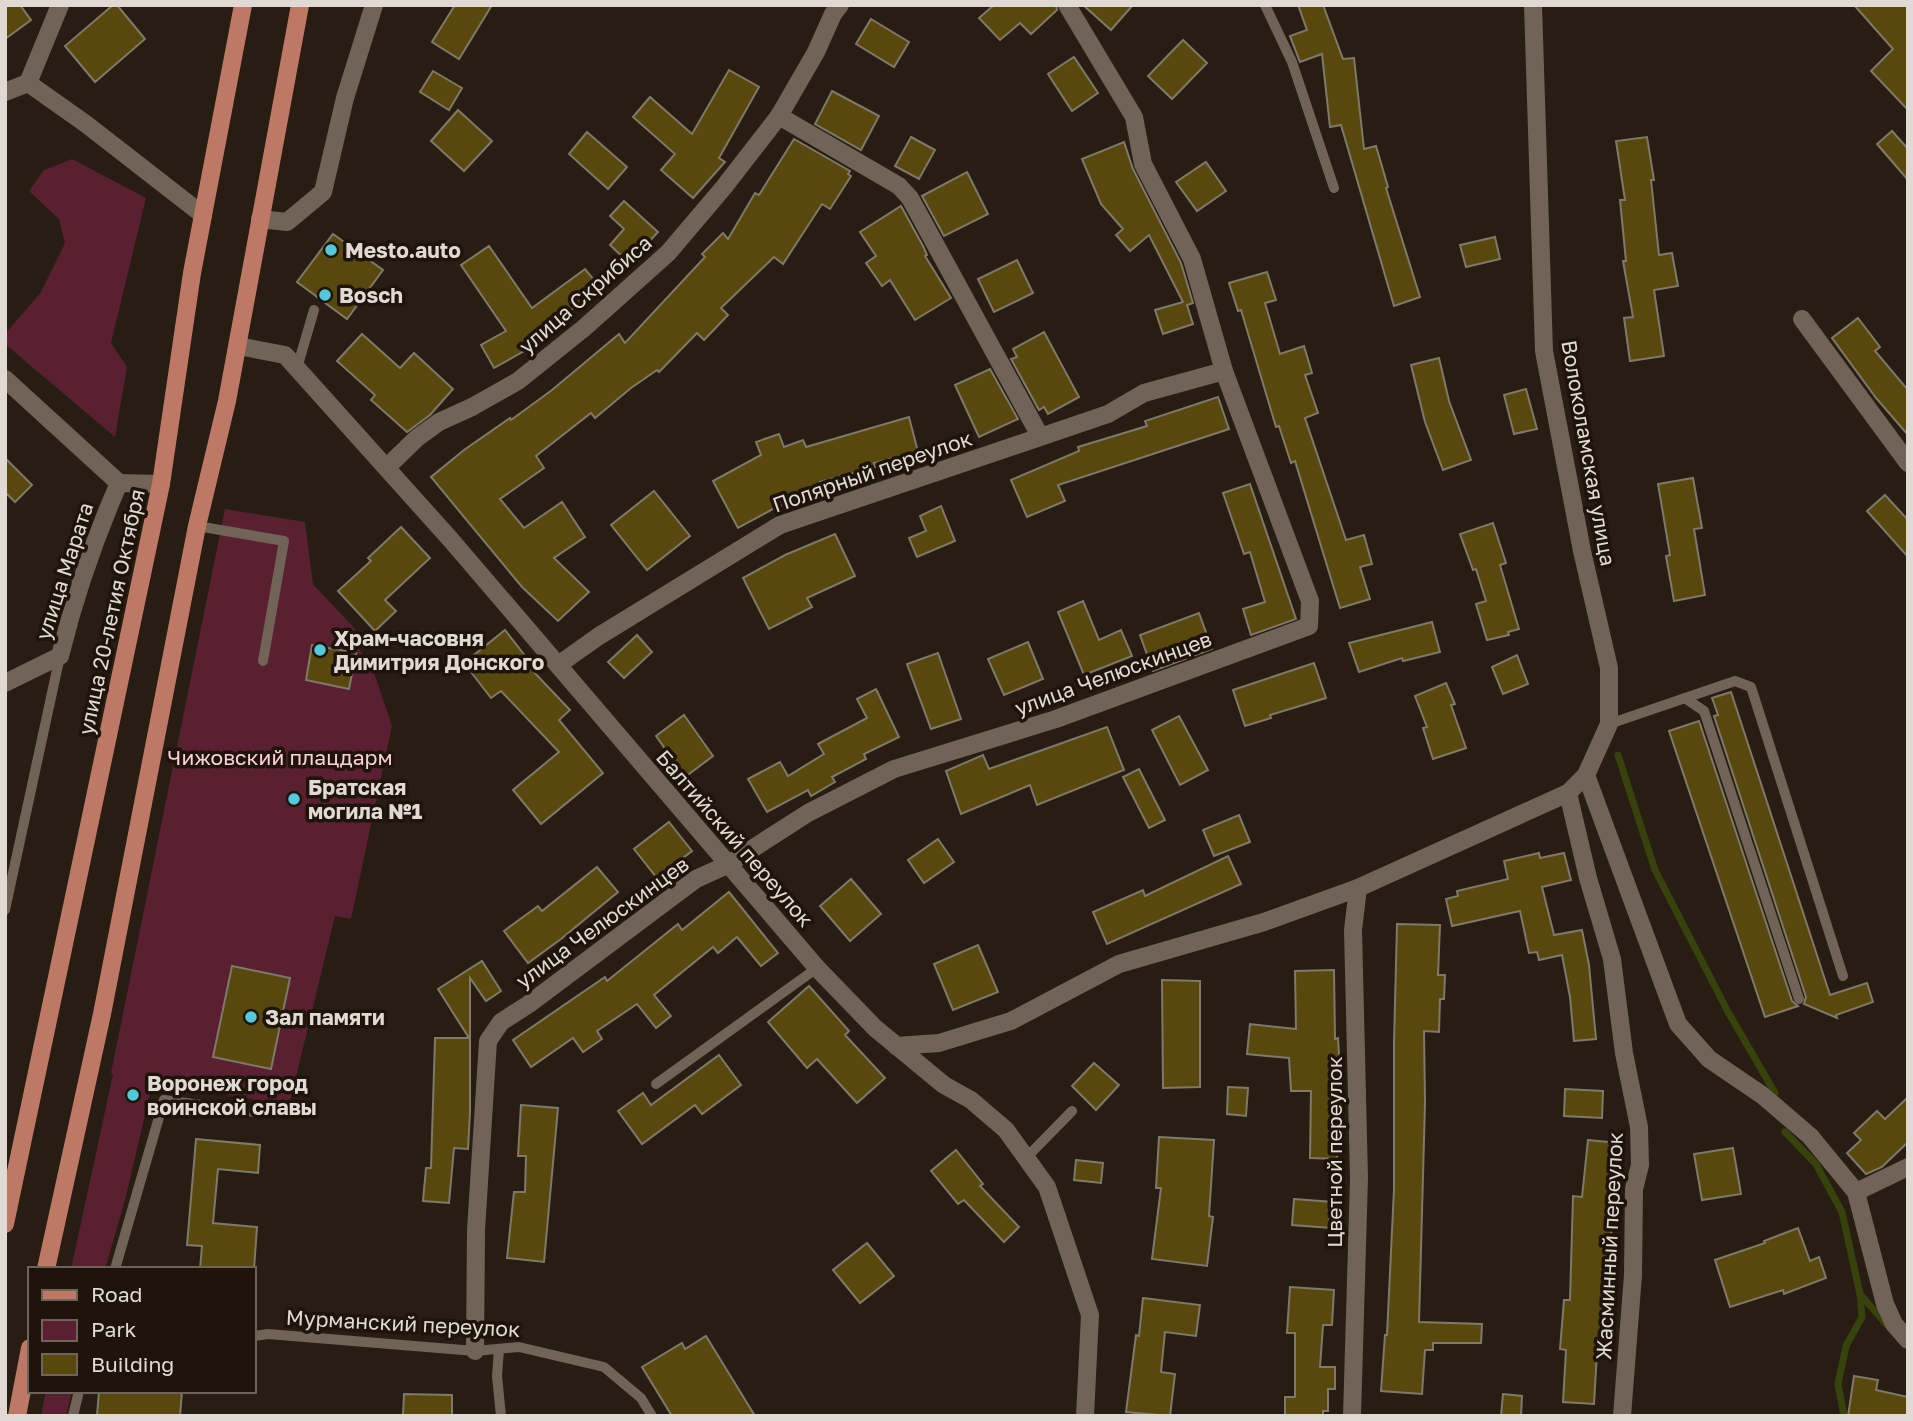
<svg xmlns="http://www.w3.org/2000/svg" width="1913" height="1421" font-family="'Golos Text',sans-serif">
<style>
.green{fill:#582031}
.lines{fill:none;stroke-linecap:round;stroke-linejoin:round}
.stream{stroke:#37420d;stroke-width:7}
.building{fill:#58480e;stroke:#7e7968;stroke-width:2}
.lane{stroke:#716357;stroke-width:10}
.street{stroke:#716357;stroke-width:18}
.primary{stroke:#be7966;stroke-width:18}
.poi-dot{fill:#53cadc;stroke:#1f140a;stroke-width:2.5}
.labels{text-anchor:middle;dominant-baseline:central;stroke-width:7;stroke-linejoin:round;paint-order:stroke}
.poi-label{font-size:21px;font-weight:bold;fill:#e1d9d3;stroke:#1f140a;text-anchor:start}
.street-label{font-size:21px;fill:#e1d9d3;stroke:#1f140a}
.park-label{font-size:21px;fill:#fbd0d9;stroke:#1f140a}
</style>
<rect width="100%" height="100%" fill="#281d13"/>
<!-- green -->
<g class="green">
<polygon points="72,159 146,198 111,343 127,367 115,437 5,344 5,334 41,292 65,243 59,219 29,191 44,170"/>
<polygon points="225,509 305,522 313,584 356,630 354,642 372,667 392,726 351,919 335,916 289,1106 153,1081 125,1200 105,1269 71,1269 113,1074 111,1073"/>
<polygon points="46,1391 72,1391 66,1416 41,1416"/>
</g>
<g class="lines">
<!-- stream -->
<g class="stream">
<polyline points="1618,755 1655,870 1727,1010 1775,1093"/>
<polyline points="1785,1132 1816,1164 1842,1212 1860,1294 1862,1317 1846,1346 1838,1384 1844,1416"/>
<polyline points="1860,1294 1887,1325"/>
</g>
</g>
<!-- building -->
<g class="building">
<polygon points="5,5 20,5 31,20 5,39"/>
<polygon points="113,5 117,5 145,39 95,82 65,46"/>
<polygon points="455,5 492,5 459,59 432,42"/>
<polygon points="994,5 1056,5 1057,10 1031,34 1020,23 1000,40 979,18"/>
<polygon points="1083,5 1133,5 1111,30"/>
<polygon points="1298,5 1323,5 1343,59 1354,58 1364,149 1376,146 1388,187 1386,188 1420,297 1394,306 1341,125 1330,127 1322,54 1300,62 1290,36 1307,30"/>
<polygon points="1854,5 1908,5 1908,110 1871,71 1893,49"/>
<polygon points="871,19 909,42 894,67 856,44"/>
<polygon points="1183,40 1207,63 1172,99 1148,76"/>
<polygon points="1074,57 1098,93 1072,111 1048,74"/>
<polygon points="729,70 759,87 719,158 725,162 693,198 661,170 675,154 633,117 650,97 692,134"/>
<polygon points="433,71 462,88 449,110 420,92"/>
<polygon points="832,91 879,116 861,150 815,124"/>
<polygon points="458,110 492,141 464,171 431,141"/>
<polygon points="1892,131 1908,149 1908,180 1877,144"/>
<polygon points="587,132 627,167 608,189 569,154"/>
<polygon points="911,137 935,150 919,179 895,166"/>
<polygon points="1647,137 1654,180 1651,180 1659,255 1672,253 1678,286 1654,290 1664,356 1630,361 1624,318 1633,317 1623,261 1626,261 1620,200 1625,200 1616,141"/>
<polygon points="794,139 850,171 848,174 851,176 830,209 822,204 783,264 774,257 721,308 728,315 704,340 697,333 659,372 657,370 631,388 595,418 591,413 536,456 544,468 500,499 524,528 562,502 585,537 554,558 589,592 558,621 522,587 431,477 464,450 510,418 511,420 552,390 619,334 625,343 705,257 702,254 723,233 728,239 755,193 759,195"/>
<polygon points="1124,142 1133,169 1181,263 1193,303 1187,305 1193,324 1163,334 1155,310 1183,302 1149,235 1130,251 1116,235 1123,229 1101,204 1082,159"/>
<polygon points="1206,162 1226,191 1197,211 1176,182"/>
<polygon points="967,172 988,214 944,236 922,196"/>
<polygon points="624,201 658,232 629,263 610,245 624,229 610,216"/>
<polygon points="901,206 923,246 927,255 925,256 951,298 915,320 890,280 882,286 866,263 876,256 860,232"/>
<polygon points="333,234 383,270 347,319 297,282"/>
<polygon points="1495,237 1500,259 1466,267 1460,245"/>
<polygon points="489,246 532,308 585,269 601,288 525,344 528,349 494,368 481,345 506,331 461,265"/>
<polygon points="1017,260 1033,293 994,312 978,279"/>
<polygon points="1267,272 1276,300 1265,303 1280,354 1304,346 1312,373 1305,375 1318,413 1305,418 1346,540 1364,535 1372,564 1360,567 1370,599 1340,608 1295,461 1291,463 1279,426 1276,427 1241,310 1238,311 1229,283"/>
<polygon points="1858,318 1880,347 1875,351 1908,390 1908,435 1876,398 1832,338"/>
<polygon points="1044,332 1079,397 1048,414 1044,407 1039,410 1011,359 1017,357 1013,349"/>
<polygon points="362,334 400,368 414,353 453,389 430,415 407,432 371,400 375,395 337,361"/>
<polygon points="1439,358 1449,401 1471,460 1443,470 1425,422 1411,365"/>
<polygon points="990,369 1018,419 979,437 955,385"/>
<polygon points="1526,389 1537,429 1514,434 1504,395"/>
<polygon points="1218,397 1229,429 1058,485 1065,501 1027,517 1011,480 1079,451 1078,447 1147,426 1145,421"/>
<polygon points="909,417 918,452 874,463 875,467 820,482 823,489 773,509 738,528 713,481 761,455 756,442 779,434 784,447 803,440 806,447"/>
<polygon points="5,458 32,485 15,502 5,492"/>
<polygon points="1693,478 1702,528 1694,529 1705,595 1674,601 1666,556 1670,555 1658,484"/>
<polygon points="1250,484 1296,619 1251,635 1243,609 1265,602 1250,552 1244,554 1223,493"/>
<polygon points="654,491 690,536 647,570 611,525"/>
<polygon points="1885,495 1908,520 1908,557 1867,511"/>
<polygon points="941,506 955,541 917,557 909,538 926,531 920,516"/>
<polygon points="1493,523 1506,563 1500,565 1519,629 1508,632 1509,635 1487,640 1476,604 1486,601 1476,569 1473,570 1460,534"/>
<polygon points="401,527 430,558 385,600 396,611 375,631 338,591 371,561 368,558"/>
<polygon points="835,534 855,576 807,598 812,607 769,629 743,578 785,555"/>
<polygon points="1083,601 1099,640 1121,630 1132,656 1084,675 1058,612"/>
<polygon points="1199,613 1212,649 1153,671 1140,635"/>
<polygon points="1432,622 1440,652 1403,661 1402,658 1359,672 1349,643"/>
<polygon points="505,630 533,666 530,668 570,710 559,720 603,773 541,824 513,790 559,752 501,691 491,698 464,663"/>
<polygon points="637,635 652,652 624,678 608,662"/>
<polygon points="1028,642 1043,679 1004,695 988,659"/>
<polygon points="312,645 356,653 349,689 306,680"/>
<polygon points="938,653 961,719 931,729 907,664"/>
<polygon points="1517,655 1528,684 1503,694 1492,667"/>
<polygon points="1314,663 1326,698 1270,715 1271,718 1245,726 1233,690"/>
<polygon points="1446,683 1455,704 1451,705 1466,748 1433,759 1423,728 1427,727 1415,696"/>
<polygon points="876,689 899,737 864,754 866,759 832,777 835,782 811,796 808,790 767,812 748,779 780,762 788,776 824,754 818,744 867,718 857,699"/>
<polygon points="1731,692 1830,995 1867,983 1873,1002 1836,1015 1837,1018 1804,1004 1806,997 1714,716 1718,715 1712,698"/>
<polygon points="684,715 713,756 685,777 656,736"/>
<polygon points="1179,716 1208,770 1180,785 1152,730"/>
<polygon points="1699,721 1792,1001 1798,1006 1765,1017 1669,731"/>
<polygon points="1107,727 1124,770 1037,805 1030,785 961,814 946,771 983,755 989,769"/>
<polygon points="1139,769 1165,820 1149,828 1123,777"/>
<polygon points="1239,815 1250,842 1214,856 1203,830"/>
<polygon points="669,822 692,851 657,878 634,849"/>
<polygon points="938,839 954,862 924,883 908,860"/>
<polygon points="1539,853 1540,858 1564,853 1571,880 1542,887 1554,935 1582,930 1589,965 1596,1039 1574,1041 1570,997 1562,955 1539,960 1537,952 1529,953 1520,911 1452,926 1446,899 1458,896 1457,891 1508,879 1504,861"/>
<polygon points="1228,856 1241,884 1107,944 1093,912 1143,890 1145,896"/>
<polygon points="597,867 618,892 561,939 528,963 504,931 538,906 542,911"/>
<polygon points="851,879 881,914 850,941 820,906"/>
<polygon points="729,892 778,953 761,966 737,937 718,953 713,947 654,995 671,1016 656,1028 637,1004 597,1031 602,1039 583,1052 573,1038 531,1067 513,1040 605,977 607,981 678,924 682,930"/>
<polygon points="1397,924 1440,925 1438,975 1445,975 1444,999 1440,999 1439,1032 1424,1031 1425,1103 1419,1322 1482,1324 1481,1343 1433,1343 1433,1350 1425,1350 1422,1394 1381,1391 1385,1335 1387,1335 1394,1189 1394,1043"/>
<polygon points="978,945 998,992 953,1010 934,964"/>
<polygon points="482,961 501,991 486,1001 470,978 470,1112 468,1149 454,1148 449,1203 423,1201 426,1168 431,1168 435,1038 469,1038 438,989"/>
<polygon points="232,966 290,978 271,1069 213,1057"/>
<polygon points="1334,970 1335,1039 1338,1038 1341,1089 1339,1089 1337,1159 1310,1158 1311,1091 1291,1091 1289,1058 1247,1054 1250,1024 1296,1029 1295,971"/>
<polygon points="1162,980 1200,981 1200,1087 1163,1088"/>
<polygon points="809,986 849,1031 845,1035 885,1078 857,1103 817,1059 807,1068 768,1022"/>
<polygon points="719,1055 741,1085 702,1114 695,1105 642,1144 618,1111 643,1093 651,1105"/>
<polygon points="1094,1063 1119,1085 1096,1110 1072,1086"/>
<polygon points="1228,1087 1248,1088 1246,1116 1227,1114"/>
<polygon points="1565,1089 1603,1091 1602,1118 1564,1116"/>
<polygon points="1908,1097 1908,1142 1882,1167 1866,1174 1847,1153 1861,1140 1854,1133 1877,1111 1885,1119"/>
<polygon points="521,1105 558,1108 544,1262 507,1258 514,1192 525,1192 526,1156 518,1156"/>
<polygon points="1159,1137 1214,1140 1209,1216 1213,1217 1207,1266 1152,1259 1161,1188 1156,1188"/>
<polygon points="196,1139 260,1145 258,1173 218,1169 213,1223 257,1227 254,1269 200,1269 202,1246 187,1245"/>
<polygon points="1588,1140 1618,1143 1611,1198 1613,1199 1605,1352 1597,1352 1594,1404 1563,1402 1566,1350 1560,1349 1564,1300 1570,1300 1573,1196 1582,1197"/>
<polygon points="1733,1148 1741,1194 1702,1200 1694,1154"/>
<polygon points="956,1150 983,1184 980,1186 1019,1227 1004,1242 964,1200 958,1204 931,1171"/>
<polygon points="1076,1160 1103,1163 1101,1183 1074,1180"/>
<polygon points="1294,1199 1333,1202 1331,1228 1292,1225"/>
<polygon points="1798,1228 1810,1261 1819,1257 1826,1278 1784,1294 1783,1290 1730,1307 1715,1260 1765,1243 1764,1241"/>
<polygon points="867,1243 894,1276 860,1303 833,1270"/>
<polygon points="1290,1287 1334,1290 1332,1325 1323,1325 1320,1367 1335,1367 1335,1389 1328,1389 1328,1411 1323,1411 1323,1416 1285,1416 1285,1397 1295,1397 1295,1333 1287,1333"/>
<polygon points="1143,1298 1200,1305 1196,1336 1165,1332 1161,1372 1175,1374 1170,1416 1126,1412 1136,1335 1139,1336"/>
<polygon points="706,1336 755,1416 672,1416 642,1367 682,1343 685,1349"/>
<polygon points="1854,1376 1878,1380 1876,1390 1908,1397 1908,1416 1848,1416"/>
<polygon points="99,1391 182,1391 180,1416 97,1416"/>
<polygon points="404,1394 452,1395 452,1416 403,1416"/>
<polygon points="1503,1394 1522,1396 1521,1416 1501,1416"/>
</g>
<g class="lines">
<!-- lane -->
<g class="lane">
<polyline points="1265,5 1292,62 1334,188"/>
<polyline points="297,368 314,310"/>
<polyline points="197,526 284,541 263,661"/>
<polyline points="1685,698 1704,711 1799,999"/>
<polyline points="1609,724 1735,681 1751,687 1843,976"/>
<polyline points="5,910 60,656"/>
<polyline points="656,1084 817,968"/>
<polyline points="1027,1157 1072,1111"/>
<polyline points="115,1269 164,1100 261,1113"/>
<polyline points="254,1336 268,1334 475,1351 519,1347 604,1367 641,1398 652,1416"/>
<polyline points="499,1349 497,1376 501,1416"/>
<polyline points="73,1416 79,1391"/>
</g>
<!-- street -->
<g class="street">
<polyline points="28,83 86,124 203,215"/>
<polyline points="28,83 60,5"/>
<polyline points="5,92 28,83"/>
<polyline points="779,116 899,186 910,198 1040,436"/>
<polyline points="260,219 287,222 323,192 345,98 374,5"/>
<polyline points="1802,319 1908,463"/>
<polyline points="238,346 285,355 451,540 817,968 875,1028 944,1085 971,1100 1006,1130 1047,1187 1090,1315 1085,1416"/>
<polyline points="5,379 119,483"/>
<polyline points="387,467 417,438 439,422 472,407 518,381 584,328 668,253 724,187 779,116 816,52 833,14 840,5"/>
<polyline points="558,665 599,636 780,525 1108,414 1144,393 1224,371"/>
<path d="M5 683 60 656C75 595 94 540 119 483L161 484"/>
<polyline points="1586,775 1678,1024 1709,1059 1762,1095 1810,1136 1856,1192 1885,1304 1894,1324 1908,1340"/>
<polyline points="1568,793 1588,878 1612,959 1624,1053 1639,1127 1640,1165 1634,1189 1633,1275 1622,1416"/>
<polyline points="896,1046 939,1043 1011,1021 1119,964 1264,922 1358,888 1568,793 1586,775 1609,724 1609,668 1582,551 1544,351 1533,5"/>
<polyline points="1856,1192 1908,1167"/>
<polyline points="475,1351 476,1230 488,1041 501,1022 529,1004 696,879 727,865 808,813 894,769 1056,719 1309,626 1310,601 1224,371 1192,259 1143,164 1134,117 1067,5"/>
<polyline points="1352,1416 1359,1178 1353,930 1358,888"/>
</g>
<!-- primary -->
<g class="primary">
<polyline points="5,1224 161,484 192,273 243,5"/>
<polyline points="46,1269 102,1014 197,526 227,401 300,5"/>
<polyline points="17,1416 30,1348"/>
</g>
</g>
<!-- markers -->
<g class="poi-dot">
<circle cx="331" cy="250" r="7"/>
<circle cx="325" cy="295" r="7"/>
<circle cx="320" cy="650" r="7"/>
<circle cx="294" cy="799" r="7"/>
<circle cx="251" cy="1017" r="7"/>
<circle cx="133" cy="1095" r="7"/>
</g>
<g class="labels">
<!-- poi labels -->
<g class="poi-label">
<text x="345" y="250">Mesto.auto</text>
<text x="339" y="295">Bosch</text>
<text x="334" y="638">Храм-часовня<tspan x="334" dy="24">Димитрия Донского</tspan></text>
<text x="308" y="787">Братская<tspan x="308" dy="24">могила №1</tspan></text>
<text x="265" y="1017">Зал памяти</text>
<text x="147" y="1083">Воронеж город<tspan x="147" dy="24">воинской славы</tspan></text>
</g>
<!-- street labels -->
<g class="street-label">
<text transform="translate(585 294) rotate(-41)">улица Скрибиса</text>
<text transform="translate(1589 453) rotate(80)">Волоколамская улица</text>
<text transform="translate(872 471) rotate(-19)">Полярный переулок</text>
<text transform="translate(64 571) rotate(-72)">улица Марата</text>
<text transform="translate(111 612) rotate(-78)">улица 20-летия Октября</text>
<text transform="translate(1113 673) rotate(-20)">улица Челюскинцев</text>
<text transform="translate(735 838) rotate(49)">Балтийский переулок</text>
<text transform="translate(602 922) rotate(-36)">улица Челюскинцев</text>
<text transform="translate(1334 1152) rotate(-90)">Цветной переулок</text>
<text transform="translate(1609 1246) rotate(-87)">Жасминный переулок</text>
<text transform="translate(403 1323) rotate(3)">Мурманский переулок</text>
</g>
<!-- park labels -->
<g class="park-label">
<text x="280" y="757">Чижовский плацдарм</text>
</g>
</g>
<!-- border -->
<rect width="1913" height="1421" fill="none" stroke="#e1d9d3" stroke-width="14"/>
<!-- legend -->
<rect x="28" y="1267" width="228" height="126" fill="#1f140a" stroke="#6d635a" stroke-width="2"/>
<rect x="42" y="1290" width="35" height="10" fill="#be7966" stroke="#6d635a" stroke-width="2"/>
<text x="91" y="1302" font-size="21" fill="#e1d9d3">Road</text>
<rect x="42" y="1320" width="35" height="21" fill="#582031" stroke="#6d635a" stroke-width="2"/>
<text x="91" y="1337" font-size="21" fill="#e1d9d3">Park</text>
<rect x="42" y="1354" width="35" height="21" fill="#58480e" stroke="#6d635a" stroke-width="2"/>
<text x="91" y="1372" font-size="21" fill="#e1d9d3">Building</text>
</svg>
